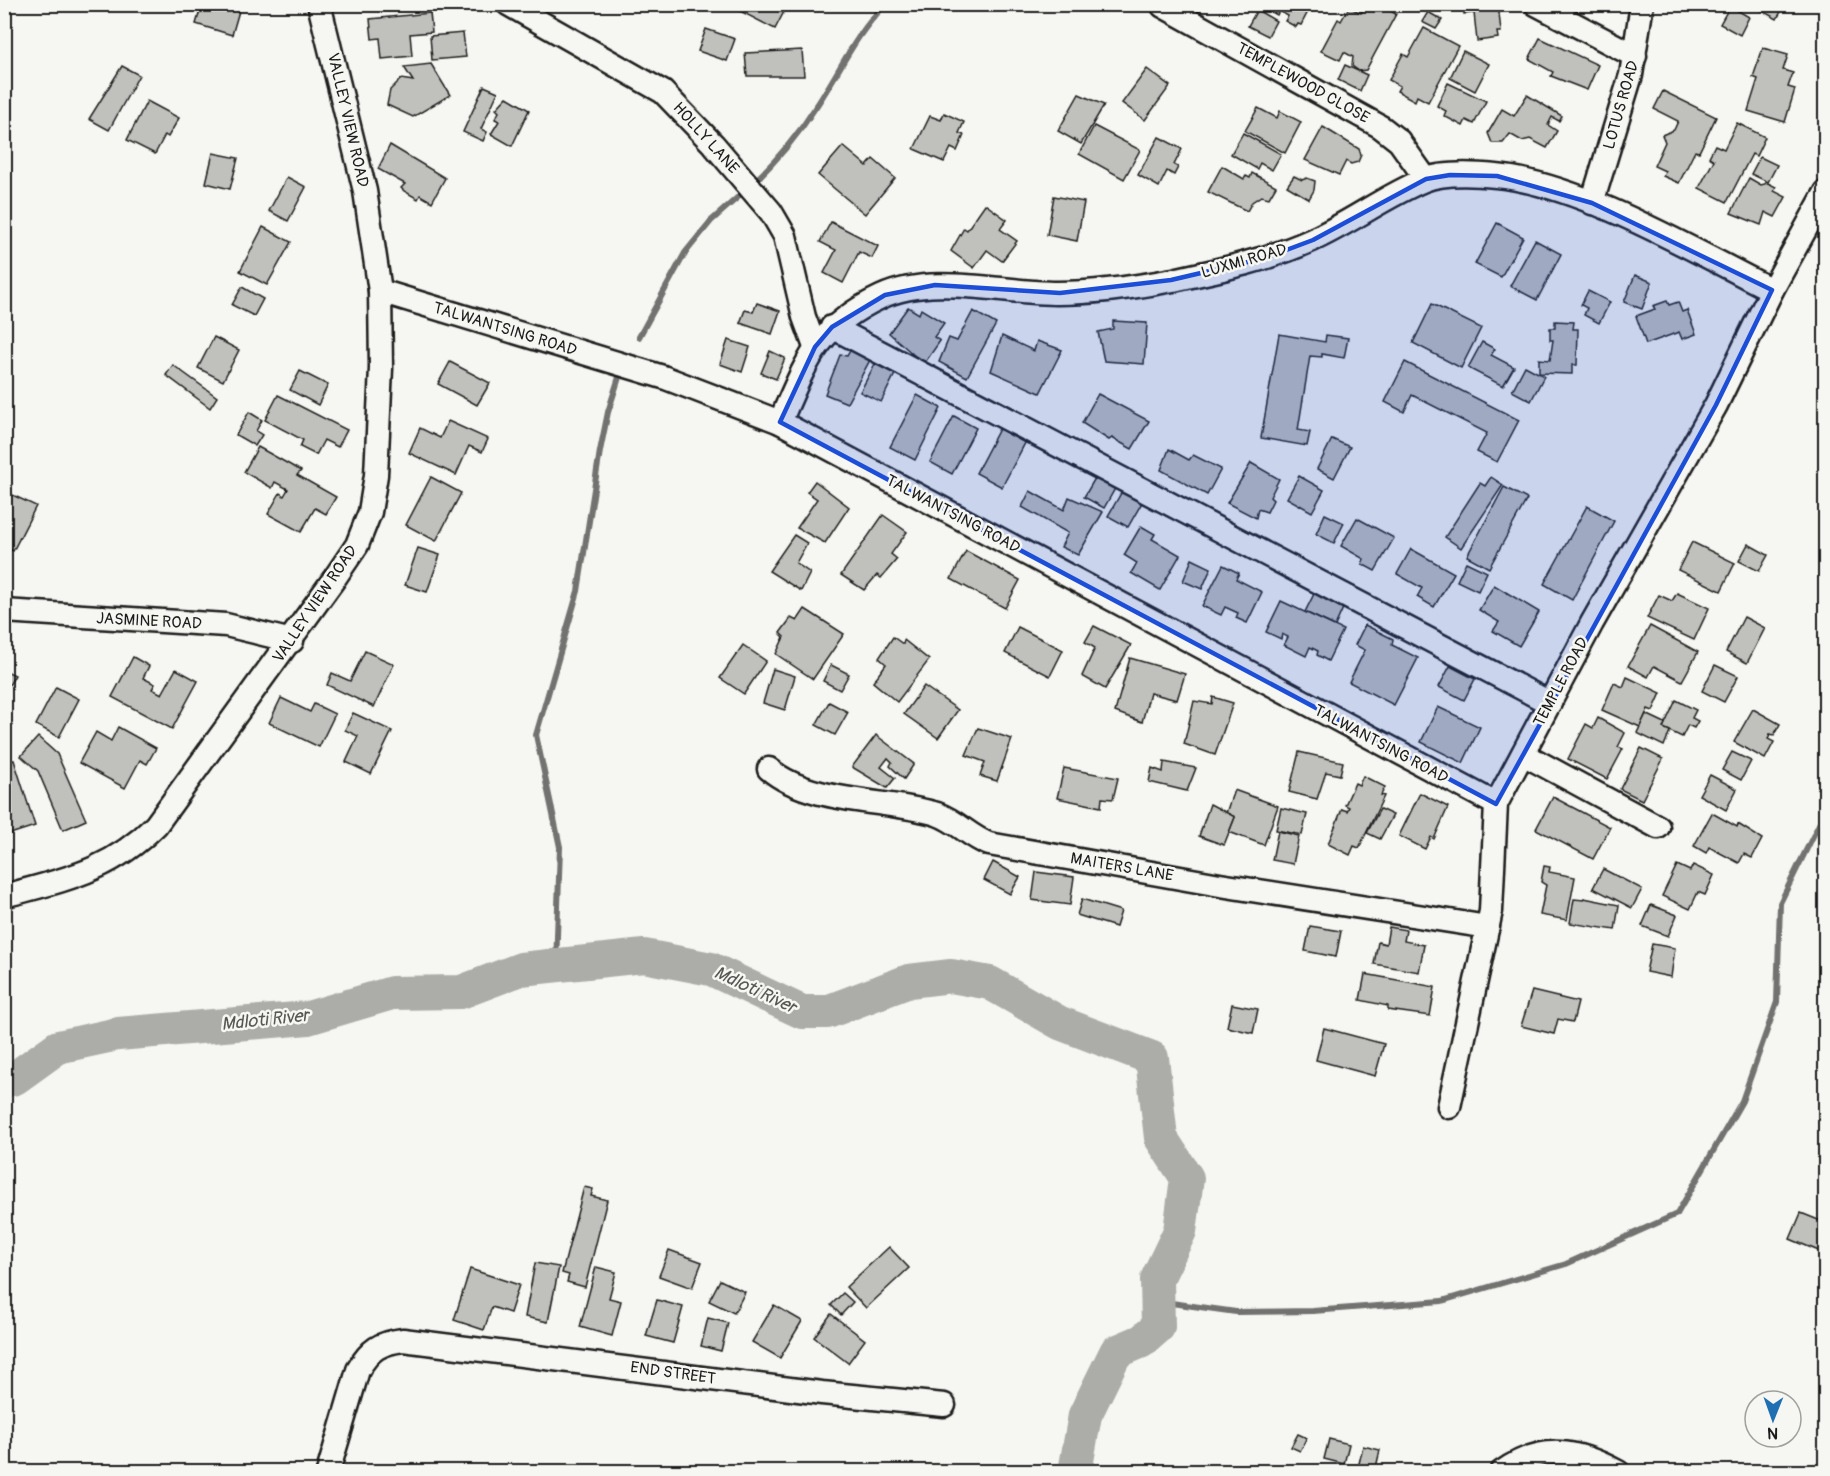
<svg xmlns="http://www.w3.org/2000/svg" width="1830" height="1476" font-family="Pangolin,sans-serif">
<style>
.lines{fill:none;stroke-linecap:round;stroke-linejoin:round}
.stream{stroke:#727271;stroke-width:6}
.river{stroke:#acaca9;stroke-width:34}
.building{fill:#c0c0bd;stroke:#1c1c1c;stroke-width:1.5}
.street-casing{stroke:#1c1c1c;stroke-width:27}
.street{stroke:#f6f6f2;stroke-width:22}
.marked{fill:#1d4ed8;fill-opacity:0.2;stroke:#1d4ed8;stroke-width:4.5;stroke-linejoin:round}
.labels{text-anchor:middle;dominant-baseline:central;stroke-width:5;stroke-linejoin:round;paint-order:stroke}
.street-label{font-size:16px;fill:#1c1c1c;stroke:#f6f6f2}
.water-label{font-size:18px;font-style:italic;fill:#565654;stroke:#f6f6f2}
</style>
<rect width="100%" height="100%" fill="#f6f6f2"/>
<filter id="ink" filterUnits="userSpaceOnUse"><feTurbulence type="fractalNoise" baseFrequency=".0167" numOctaves="2"/><feDisplacementMap in="SourceGraphic" scale="12" xChannelSelector="R" yChannelSelector="G"/><feConvolveMatrix kernelMatrix="1 2 1 2 8 2 1 2 1" color-interpolation-filters="sRGB"/></filter>
<g filter="url(#ink)">
<g class="lines">
<!-- stream -->
<g class="stream">
<path d="M753 183C777 160 797 137 815 108 839 73 855 34 886 4"/>
<polyline points="639,337 685,253 711,221 746,190"/>
<polyline points="556,966 560,847 536,735 578,591 600,451 608,412 620,374"/>
<polyline points="1157,1301 1236,1312 1313,1311 1442,1301 1566,1264 1677,1214 1742,1101 1777,1002 1780,903 1826,810"/>
</g>
<!-- river -->
<polyline class="river" points="4,1081 15,1078 58,1047 118,1034 308,1018 392,993 461,992 521,969 644,956 711,969 802,1012 827,1012 909,981 951,976 990,983 1060,1023 1152,1058 1161,1138 1187,1178 1180,1231 1157,1279 1158,1327 1142,1341 1116,1352 1085,1415 1075,1472"/>
</g>
<!-- building -->
<g class="building">
<polygon points="175,4 201,4 199,11"/>
<polygon points="202,4 241,4 232,35 196,24"/>
<polygon points="373,4 405,4 405,6 373,7"/>
<polygon points="738,4 788,4 775,29 736,9"/>
<polygon points="1264,4 1312,4 1301,25 1298,24 1296,27 1285,21 1288,16 1279,11 1277,15 1266,9 1268,6"/>
<polygon points="1366,4 1378,4 1396,14 1366,70 1359,71 1352,66 1353,57 1344,52 1340,60 1321,51 1338,19 1341,21 1349,7 1361,13"/>
<polygon points="1430,4 1446,4 1443,11"/>
<polygon points="1463,4 1498,4 1501,32 1497,32 1498,38 1477,41 1474,13 1464,14"/>
<polygon points="1756,4 1785,4 1777,19 1755,7"/>
<polygon points="1730,6 1749,17 1740,35 1720,24"/>
<polygon points="1257,10 1276,21 1268,36 1248,26"/>
<polygon points="1428,12 1442,20 1436,29 1422,22"/>
<polygon points="430,13 432,32 410,34 412,56 382,59 380,38 372,39 370,19"/>
<polygon points="1424,28 1458,46 1428,102 1417,96 1415,101 1397,91 1400,86 1389,80 1403,54 1408,57"/>
<polygon points="706,29 735,39 727,61 698,51"/>
<polygon points="463,33 466,57 432,60 430,36"/>
<polygon points="1540,38 1598,65 1587,90 1551,76 1553,72 1529,59"/>
<polygon points="1763,48 1788,55 1783,70 1793,73 1788,87 1795,89 1785,122 1748,111 1758,79 1753,77"/>
<polygon points="802,50 804,76 747,76 745,53"/>
<polygon points="1463,51 1489,64 1475,91 1450,78"/>
<polygon points="431,64 450,95 413,117 387,105 390,90 401,79 413,81 404,67"/>
<polygon points="1345,65 1367,75 1360,91 1338,80"/>
<polygon points="122,66 139,75 109,130 89,119"/>
<polygon points="1147,69 1170,86 1145,120 1122,103"/>
<polygon points="1448,83 1486,101 1474,124 1466,120 1463,126 1444,116 1446,111 1437,106"/>
<polygon points="484,86 498,92 481,129 487,132 483,141 463,132"/>
<polygon points="1663,91 1716,117 1699,152 1695,151 1679,183 1663,176 1665,171 1654,166 1665,142 1662,135 1674,130 1678,121 1654,109"/>
<polygon points="1079,94 1104,105 1081,144 1058,131"/>
<polygon points="1527,95 1562,116 1559,121 1552,117 1548,125 1557,131 1547,148 1530,139 1522,141 1510,134 1503,143 1492,143 1488,133 1502,109 1514,116"/>
<polygon points="507,97 529,110 512,146 491,134 499,121 495,119 499,112 496,109"/>
<polygon points="147,101 179,118 168,137 165,135 155,154 127,140"/>
<polygon points="1258,108 1277,118 1280,111 1301,122 1285,153 1245,131"/>
<polygon points="944,113 964,122 959,133 964,135 957,151 951,148 944,162 914,149 930,116 941,120"/>
<polygon points="1737,123 1765,137 1756,156 1752,154 1727,202 1699,188 1714,160 1709,157 1715,145 1724,149"/>
<polygon points="1094,126 1140,150 1124,179 1079,154"/>
<polygon points="1323,127 1359,149 1361,155 1358,162 1351,164 1346,161 1339,175 1305,160"/>
<polygon points="1243,133 1281,154 1272,170 1260,163 1257,169 1231,154"/>
<polygon points="1159,137 1182,149 1174,165 1178,167 1174,175 1167,171 1159,187 1138,175"/>
<polygon points="390,145 445,178 432,202 420,195 418,199 404,191 401,188 405,184 378,169"/>
<polygon points="843,146 867,166 873,159 895,178 865,214 818,175"/>
<polygon points="213,153 238,158 230,189 206,183"/>
<polygon points="1760,157 1777,165 1768,182 1751,174"/>
<polygon points="1222,166 1244,179 1246,176 1250,178 1252,173 1276,186 1269,198 1261,196 1252,202 1247,211 1208,192"/>
<polygon points="1294,176 1302,180 1307,178 1315,181 1314,190 1309,199 1287,186"/>
<polygon points="287,177 306,187 288,221 269,211"/>
<polygon points="1749,178 1761,185 1768,183 1776,187 1774,191 1786,197 1775,217 1765,212 1761,225 1731,213"/>
<polygon points="1054,196 1084,202 1077,241 1047,235"/>
<polygon points="985,204 1007,220 1000,229 1017,241 1002,261 987,250 974,268 951,251 964,228 967,230"/>
<polygon points="831,222 878,246 872,258 859,252 843,283 824,273 836,250 820,242"/>
<polygon points="1497,223 1523,237 1501,277 1475,264"/>
<polygon points="263,227 291,242 267,285 240,271"/>
<polygon points="1535,240 1561,254 1537,300 1510,286"/>
<polygon points="1635,275 1652,282 1642,309 1624,302"/>
<polygon points="242,287 263,299 254,316 232,305"/>
<polygon points="1588,291 1610,302 1599,323 1584,315 1587,308 1581,305"/>
<polygon points="1667,301 1669,305 1678,302 1682,312 1687,310 1696,334 1682,339 1679,332 1646,344 1636,316 1655,309 1653,306"/>
<polygon points="757,303 780,311 772,334 740,323 745,310 753,312"/>
<polygon points="1432,304 1481,328 1461,368 1413,343"/>
<polygon points="908,307 919,314 921,309 944,323 934,337 940,341 924,364 889,333"/>
<polygon points="973,311 996,324 967,377 939,362 949,338 957,341"/>
<polygon points="1113,321 1147,323 1144,364 1104,361 1098,332 1113,329"/>
<polygon points="1555,321 1574,322 1573,329 1578,329 1577,365 1572,365 1572,374 1539,373 1539,359 1550,360 1553,340 1550,340 1550,328 1555,328"/>
<polygon points="1279,334 1325,342 1326,335 1348,338 1344,358 1322,354 1322,357 1310,356 1298,430 1310,432 1307,446 1261,438"/>
<polygon points="1002,336 1034,351 1037,341 1062,350 1040,393 991,371"/>
<polygon points="214,337 239,350 223,381 198,368"/>
<polygon points="728,340 750,347 742,372 720,364"/>
<polygon points="1482,342 1495,349 1491,355 1514,367 1503,386 1468,368"/>
<polygon points="852,347 871,358 847,403 825,394 840,355 847,356"/>
<polygon points="770,351 785,358 776,379 761,373"/>
<polygon points="450,362 490,383 477,405 438,384"/>
<polygon points="1405,362 1519,420 1497,462 1477,452 1487,433 1412,395 1404,412 1385,402"/>
<polygon points="875,364 895,374 881,402 860,392"/>
<polygon points="173,365 217,397 210,408 166,375"/>
<polygon points="1525,366 1544,376 1531,401 1512,391"/>
<polygon points="300,371 328,385 318,405 290,390"/>
<polygon points="1098,394 1149,421 1132,449 1112,438 1109,440 1082,423"/>
<polygon points="278,395 347,430 338,447 324,440 316,455 300,447 303,440 265,420"/>
<polygon points="917,395 941,408 915,460 890,447"/>
<polygon points="249,412 262,420 256,431 262,435 255,446 236,435"/>
<polygon points="954,416 976,428 952,474 930,462"/>
<polygon points="448,421 488,439 482,452 469,446 456,475 409,453 420,428 440,438"/>
<polygon points="999,429 1025,443 1002,487 976,473"/>
<polygon points="1332,439 1350,447 1334,478 1317,469"/>
<polygon points="258,447 301,471 297,475 336,497 326,514 315,508 301,532 268,514 280,493 284,496 288,489 275,482 272,488 244,472"/>
<polygon points="1169,449 1189,460 1193,455 1221,469 1207,495 1161,470"/>
<polygon points="1251,463 1279,479 1270,497 1273,500 1267,512 1258,509 1256,518 1227,503"/>
<polygon points="1098,473 1117,485 1104,508 1084,497"/>
<polygon points="1299,476 1324,490 1312,512 1287,498"/>
<polygon points="431,477 461,493 436,541 406,525"/>
<polygon points="1491,477 1503,485 1461,548 1445,537 1480,483 1485,486"/>
<polygon points="815,481 849,507 825,543 797,528 817,499 807,492"/>
<polygon points="1504,487 1527,499 1489,568 1467,556"/>
<polygon points="1124,488 1144,499 1128,527 1108,516"/>
<polygon points="4,491 36,506 13,551 4,547"/>
<polygon points="1030,491 1064,510 1069,497 1103,512 1078,555 1061,547 1068,533 1022,507"/>
<polygon points="1587,506 1614,521 1572,600 1544,584"/>
<polygon points="1325,514 1344,523 1334,543 1316,534"/>
<polygon points="883,515 907,532 891,554 897,559 881,578 877,575 864,590 841,575"/>
<polygon points="1357,518 1394,538 1375,571 1362,564 1364,559 1341,546"/>
<polygon points="1141,526 1155,534 1152,539 1180,555 1160,590 1131,573 1137,563 1124,555"/>
<polygon points="794,535 807,543 796,563 810,573 801,591 769,571"/>
<polygon points="1692,542 1735,563 1721,591 1678,570"/>
<polygon points="1748,544 1768,555 1759,571 1739,561"/>
<polygon points="418,548 440,555 427,592 405,585"/>
<polygon points="1411,549 1454,573 1434,607 1417,597 1422,588 1397,574"/>
<polygon points="966,551 1020,580 1005,608 951,579"/>
<polygon points="1192,559 1211,568 1202,589 1183,581"/>
<polygon points="1466,562 1487,572 1478,591 1457,581"/>
<polygon points="1223,565 1239,573 1236,579 1262,592 1247,623 1236,618 1238,613 1225,607 1221,615 1202,606"/>
<polygon points="1494,585 1539,612 1519,646 1493,631 1499,622 1479,610"/>
<polygon points="1315,592 1344,606 1335,626 1305,612"/>
<polygon points="1677,593 1709,608 1694,640 1647,618 1659,595 1672,601"/>
<polygon points="1281,601 1343,630 1328,661 1317,655 1318,651 1310,647 1306,656 1284,645 1288,637 1282,634 1281,639 1266,632"/>
<polygon points="805,609 844,634 813,679 776,654 784,637 780,633 791,618 797,621"/>
<polygon points="1744,617 1765,628 1747,663 1726,652"/>
<polygon points="1365,625 1393,639 1392,645 1418,658 1394,705 1349,682 1365,650 1355,645"/>
<polygon points="1094,626 1131,645 1105,689 1082,676 1095,648 1085,642"/>
<polygon points="1650,626 1698,652 1682,681 1654,666 1648,677 1628,666"/>
<polygon points="1018,627 1063,650 1050,676 1005,653"/>
<polygon points="893,637 903,644 904,640 929,660 897,702 873,682 886,664 879,658"/>
<polygon points="743,645 766,661 744,694 720,678"/>
<polygon points="365,651 394,664 374,707 327,685 332,673 350,681"/>
<polygon points="133,657 149,666 143,678 155,684 152,689 162,694 176,669 198,681 172,729 112,697"/>
<polygon points="1130,658 1185,674 1177,700 1150,693 1142,722 1115,712"/>
<polygon points="831,665 849,674 840,690 823,681"/>
<polygon points="1715,665 1738,676 1724,702 1702,691"/>
<polygon points="1450,666 1475,679 1464,700 1439,687"/>
<polygon points="773,669 795,676 785,710 763,703"/>
<polygon points="4,670 15,675 4,694"/>
<polygon points="1627,677 1661,693 1653,711 1648,709 1640,727 1602,710 1614,683 1623,687"/>
<polygon points="924,686 958,710 938,738 904,714"/>
<polygon points="56,687 79,699 59,737 36,725"/>
<polygon points="1213,697 1233,703 1215,755 1184,744 1194,701 1212,704"/>
<polygon points="281,698 310,712 314,704 335,714 319,747 269,723"/>
<polygon points="1676,700 1696,710 1692,718 1698,721 1694,728 1688,725 1682,737 1663,728"/>
<polygon points="829,702 848,712 835,735 816,725"/>
<polygon points="1438,707 1480,727 1463,763 1421,742"/>
<polygon points="1753,709 1780,724 1774,735 1770,734 1768,739 1774,742 1765,759 1734,742"/>
<polygon points="353,713 392,731 371,774 346,762 358,736 345,730"/>
<polygon points="1646,714 1665,723 1663,728 1670,731 1664,746 1637,733"/>
<polygon points="1598,718 1625,733 1618,747 1623,749 1607,779 1568,759 1586,724 1593,728"/>
<polygon points="118,727 156,748 147,764 140,760 125,788 79,763 96,732 111,741"/>
<polygon points="978,728 1012,739 997,781 980,776 985,762 966,755"/>
<polygon points="876,735 914,764 904,779 890,766 892,762 888,758 881,767 895,778 887,788 852,767"/>
<polygon points="38,737 57,754 86,820 63,830 38,771 21,756"/>
<polygon points="1641,748 1663,759 1642,800 1620,789"/>
<polygon points="1299,752 1343,762 1340,775 1326,772 1317,799 1289,792"/>
<polygon points="1732,752 1751,761 1741,780 1722,770"/>
<polygon points="14,760 35,826 4,836 4,811 9,810 4,797 4,763"/>
<polygon points="1164,762 1196,768 1187,791 1149,782 1152,768 1163,772"/>
<polygon points="1064,768 1118,778 1113,799 1102,798 1101,807 1057,798"/>
<polygon points="1710,775 1737,789 1726,810 1699,795"/>
<polygon points="1363,776 1385,787 1381,795 1384,796 1359,848 1354,846 1350,855 1328,844 1342,809 1347,811 1349,807 1345,805 1355,783 1359,785"/>
<polygon points="1234,790 1278,806 1264,845 1229,832 1235,817 1226,813"/>
<polygon points="1420,793 1448,807 1434,839 1431,837 1425,849 1399,836"/>
<polygon points="1553,797 1610,827 1593,859 1536,829"/>
<polygon points="1210,804 1235,817 1224,845 1199,836"/>
<polygon points="1281,808 1307,814 1302,835 1276,830"/>
<polygon points="1380,809 1393,815 1380,839 1367,833"/>
<polygon points="1712,813 1737,827 1738,824 1762,839 1752,858 1744,854 1739,863 1709,847 1706,853 1694,846"/>
<polygon points="1278,831 1299,836 1293,864 1272,860"/>
<polygon points="993,862 1020,877 1010,894 984,880"/>
<polygon points="1677,865 1690,871 1693,865 1714,875 1705,895 1698,892 1690,909 1662,896"/>
<polygon points="1544,866 1550,867 1549,872 1575,877 1567,920 1540,915 1546,885 1541,882"/>
<polygon points="1603,869 1642,889 1632,908 1593,888"/>
<polygon points="1036,872 1074,877 1070,905 1032,900"/>
<polygon points="1584,898 1619,905 1615,930 1570,923 1574,899 1584,900"/>
<polygon points="1082,899 1121,911 1116,927 1077,915"/>
<polygon points="1651,905 1677,915 1668,936 1642,926"/>
<polygon points="1310,926 1341,931 1336,957 1305,951"/>
<polygon points="1389,927 1406,930 1404,941 1424,945 1419,972 1374,964 1378,942 1386,944"/>
<polygon points="1652,944 1675,948 1671,977 1646,972"/>
<polygon points="1365,974 1435,987 1430,1016 1388,1010 1388,1006 1360,1000"/>
<polygon points="1532,991 1578,1002 1573,1022 1558,1019 1554,1034 1521,1026"/>
<polygon points="1232,1004 1258,1009 1253,1033 1227,1027"/>
<polygon points="1324,1028 1384,1044 1375,1076 1316,1060"/>
<polygon points="584,1187 593,1189 591,1196 607,1200 585,1287 567,1282 569,1275 562,1273"/>
<polygon points="1801,1213 1826,1223 1826,1254 1790,1239"/>
<polygon points="889,1247 909,1268 866,1308 846,1287"/>
<polygon points="669,1250 702,1262 692,1288 659,1276"/>
<polygon points="535,1263 559,1267 548,1322 525,1317"/>
<polygon points="596,1267 616,1272 609,1298 621,1301 612,1336 580,1327"/>
<polygon points="470,1269 519,1285 510,1313 492,1307 484,1330 454,1320"/>
<polygon points="720,1280 745,1292 734,1313 709,1301"/>
<polygon points="843,1293 853,1302 841,1315 831,1305"/>
<polygon points="657,1300 683,1307 673,1343 646,1336"/>
<polygon points="774,1305 802,1321 780,1358 752,1342"/>
<polygon points="831,1314 865,1340 848,1363 814,1337"/>
<polygon points="708,1318 728,1323 721,1351 701,1346"/>
<polygon points="1298,1434 1307,1438 1300,1451 1291,1447"/>
<polygon points="1329,1439 1349,1444 1344,1464 1324,1459"/>
<polygon points="1363,1446 1380,1450 1375,1472 1358,1468"/>
<polygon points="1321,1466 1342,1471 1342,1472 1319,1472"/>
</g>
<g class="lines">
<defs>
<g id="street">
<polyline points="508,4 663,92 713,144 771,212 785,236 804,317 815,347"/>
<polyline points="1536,4 1635,56"/>
<polyline points="1163,6 1381,127 1399,141 1426,179"/>
<polyline points="1592,203 1631,75 1642,4"/>
<polyline points="380,291 663,377 780,422 1496,804"/>
<polyline points="832,327 1550,703"/>
<path d="M780 422C807 360 817 327 881 297 931 273 1003 293 1057 293 1095 293 1136 287 1173 280 1220 270 1268 260 1312 240 1350 223 1385 196 1424 180 1444 172 1475 174 1496 176 1581 184 1694 251 1772 290"/>
<polyline points="4,611 226,625 292,641"/>
<polyline points="1523,754 1658,827"/>
<path d="M769 769C810 804 887 799 937 814 957 821 970 837 989 844L1220 885 1488 927"/>
<path d="M4 896C66 879 109 872 156 825L334 579 357 545 370 512 376 475 381 368 380 291 365 191 319 4"/>
<polyline points="1449,1107 1491,911 1496,804 1592,623 1716,405 1772,290 1826,192"/>
<path d="M328 1472 358 1370C370 1349 380 1343 403 1340L822 1393 944 1405"/>
<path d="M1502 1472C1542 1443 1578 1450 1618 1472"/>
</g>
</defs>
<!-- street casing -->
<use href="#street" class="street-casing"/>
<!-- street -->
<use href="#street" class="street"/>
</g>
</g>
<!-- marked area -->
<path class="marked" d="M1450 175 1497 176 1592 203 1772 290 1716 405 1496 804 780 422 815 347 832 327 885 295 935 285 1060 293 1171 280 1265 258 1313 240 1426 179Z"/>
<g class="labels">
<!-- street labels -->
<g class="street-label">
<text transform="translate(1303 83) rotate(29)">TEMPLEWOOD CLOSE</text>
<text transform="translate(1621 105) rotate(-74)">LOTUS ROAD</text>
<text transform="translate(348 120) rotate(77)">VALLEY VIEW ROAD</text>
<text transform="translate(706 138) rotate(48)">HOLLY LANE</text>
<text transform="translate(1244 261) rotate(-16)">LUXMI ROAD</text>
<text transform="translate(505 329) rotate(17)">TALWANTSING ROAD</text>
<text transform="translate(953 514) rotate(28)">TALWANTSING ROAD</text>
<text transform="translate(315 604) rotate(-56)">VALLEY VIEW ROAD</text>
<text transform="translate(149 621) rotate(3)">JASMINE ROAD</text>
<text transform="translate(1561 682) rotate(-62)">TEMPLE ROAD</text>
<text transform="translate(1381 744) rotate(28)">TALWANTSING ROAD</text>
<text transform="translate(1122 867) rotate(10)">MAITERS LANE</text>
<text transform="translate(673 1373) rotate(8)">END STREET</text>
</g>
<!-- water labels -->
<g class="water-label">
<text transform="translate(755 990) rotate(25)">Mdloti River</text>
<text transform="translate(265 1020) rotate(-6)">Mdloti River</text>
</g>
</g>
<!-- margin -->
<rect width="1830" height="1476" fill="none" stroke="#f6f6f2" stroke-width="24"/>
<rect x="12" y="12" width="1806" height="1452" fill="none" stroke="#1c1c1c" stroke-width="2" filter="url(#ink)"/>
<!-- north arrow -->
<g transform="translate(1773 1419) rotate(181)"><circle r="28" fill="#f6f6f2" stroke="#9f9f9c" stroke-width="1.5"/>
<path d="M0-4.5L10 22L0 15L-10 22Z" fill="#1f6fb2"/>
<text y="-9" font-size="16" font-weight="bold" text-anchor="middle" fill="#1c1c1c">N</text>
</g>
</svg>
